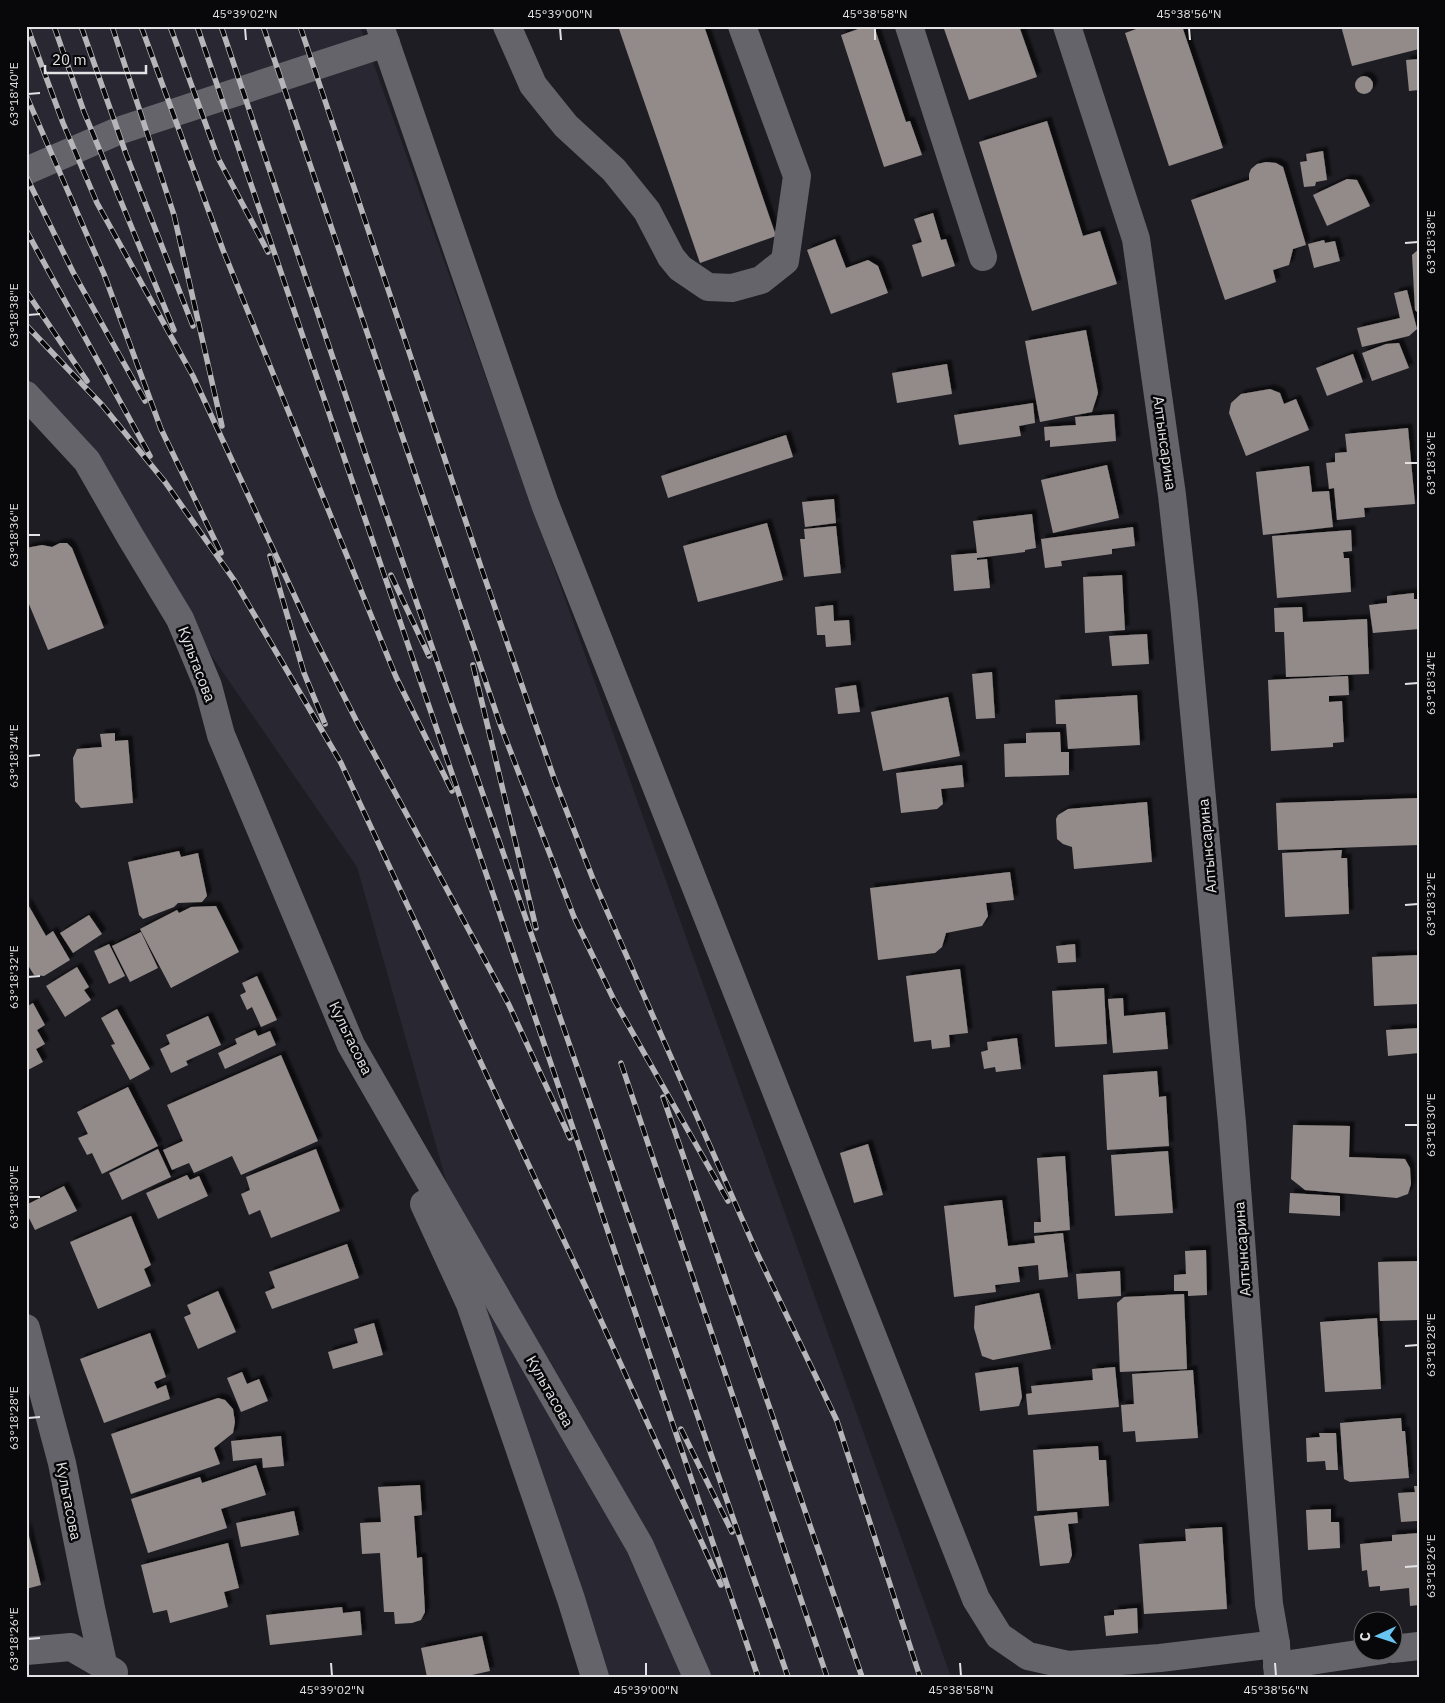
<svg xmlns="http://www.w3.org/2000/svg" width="1445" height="1703" font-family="'IBM Plex Sans',sans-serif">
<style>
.built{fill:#282732}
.building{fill:#938b8a;filter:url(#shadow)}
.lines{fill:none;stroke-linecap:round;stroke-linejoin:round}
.minor{stroke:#65646b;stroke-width:28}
.rail-casing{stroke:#b6b6ba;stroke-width:5.5}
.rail{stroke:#08080a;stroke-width:4;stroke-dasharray:11;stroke-linecap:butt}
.ticks{fill:none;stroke:#e2e2e5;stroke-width:2}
.labels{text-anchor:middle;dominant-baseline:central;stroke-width:5;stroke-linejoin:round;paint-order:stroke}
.street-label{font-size:15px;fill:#e2e2e5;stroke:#08080a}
.neatline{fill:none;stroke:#e2e2e5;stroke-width:2}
.ticks-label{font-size:12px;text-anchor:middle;fill:#e2e2e5}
</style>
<defs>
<filter id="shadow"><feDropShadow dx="4.5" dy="-4.5" stdDeviation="1" flood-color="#0009"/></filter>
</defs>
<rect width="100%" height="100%" fill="#1e1d23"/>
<!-- built -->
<polygon class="built" points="26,26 360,26 951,1677 587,1677 357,867 26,386"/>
<!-- building -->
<g class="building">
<polygon points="618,26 704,26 776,236 700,263"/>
<polygon points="867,26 874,26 906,122 910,121 922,155 884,167 841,35"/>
<polygon points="943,26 1019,26 1037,77 969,100"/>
<polygon points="1145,26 1182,26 1223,148 1169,166 1125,33"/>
<polygon points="1341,26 1417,26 1419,34 1419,49 1352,66"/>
<polygon points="1419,59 1419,90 1409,91 1406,60"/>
<circle cx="1364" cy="85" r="9"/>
<polygon points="1047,121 1083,236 1100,231 1117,284 1032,311 979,142"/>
<polygon points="1323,151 1327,180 1316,182 1315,186 1304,187 1300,162 1307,161 1306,154"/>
<polygon points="1266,162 1276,163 1283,167 1306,245 1293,249 1289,265 1273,270 1276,282 1225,300 1191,200 1249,180 1249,174 1251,169 1257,164"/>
<polygon points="1347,179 1357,180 1370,206 1327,226 1313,195"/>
<polygon points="933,213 941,240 946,239 955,266 922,277 912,245 922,242 914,219"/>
<polygon points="835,239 846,268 868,260 878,266 888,293 831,314 807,250"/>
<polygon points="1324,240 1325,243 1335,241 1340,261 1314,268 1308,244"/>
<polygon points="1419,249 1419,314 1415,310 1412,255"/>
<polygon points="1407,290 1417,329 1409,336 1362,347 1357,328 1400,318 1394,293"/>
<polygon points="1086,330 1098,393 1092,412 1040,422 1025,341"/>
<polygon points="1399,343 1409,368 1372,381 1362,353 1386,344"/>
<polygon points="1353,354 1363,382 1327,396 1316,368"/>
<polygon points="947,364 952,394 897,403 892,373"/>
<polygon points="1270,389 1280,393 1284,404 1296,399 1309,430 1246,456 1229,413 1231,403 1241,394"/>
<polygon points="1033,403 1035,423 1019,426 1021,436 959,445 954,415"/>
<polygon points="1114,414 1116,441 1050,447 1050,440 1045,441 1044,427 1076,425 1075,417"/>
<polygon points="1408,428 1415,504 1364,508 1365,517 1337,520 1334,488 1329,489 1326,463 1335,462 1335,453 1347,452 1345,434"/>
<polygon points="786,435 793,457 668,498 661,476"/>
<polygon points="1107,465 1119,518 1053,533 1041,480"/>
<polygon points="1309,466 1312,492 1329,491 1333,527 1263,535 1256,472"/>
<polygon points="834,499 836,523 805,527 802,502"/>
<polygon points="1032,514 1036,548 1025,550 1025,552 977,558 977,560 987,559 990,588 954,591 951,555 977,553 973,521"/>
<polygon points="767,523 783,580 698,602 683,546"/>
<polygon points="836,526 841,573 804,577 800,539 805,539 804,529"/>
<polygon points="1133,527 1135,546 1112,549 1112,554 1061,561 1062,566 1045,568 1041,539"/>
<polygon points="1351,530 1352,551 1343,552 1344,558 1349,558 1351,592 1277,598 1272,536"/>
<polygon points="60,543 67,543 72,548 104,628 48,650 26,597 26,548 42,545 52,547"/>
<polygon points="1122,575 1125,630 1085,633 1083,577"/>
<polygon points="1414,593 1414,599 1419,599 1419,629 1373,633 1369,605 1387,603 1387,596"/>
<polygon points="833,605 834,621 849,620 851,645 826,647 825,635 817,635 815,607"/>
<polygon points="1302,607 1303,622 1367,619 1369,674 1286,677 1284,632 1275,632 1274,608"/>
<polygon points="1147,634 1149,664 1112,666 1109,636"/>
<polygon points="992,672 995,718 976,719 972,674"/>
<polygon points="1348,676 1349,695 1329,696 1329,702 1342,701 1344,742 1333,743 1333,747 1271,751 1268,680"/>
<polygon points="856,685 860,712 838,714 835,688"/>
<polygon points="1137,695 1140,745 1068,749 1066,724 1056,724 1055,700"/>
<polygon points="948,697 960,756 883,771 871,712"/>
<polygon points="1060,732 1061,752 1069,752 1069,775 1005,777 1004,744 1026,743 1026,733"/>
<polygon points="115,733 115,741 128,740 133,803 81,808 75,801 73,758 77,749 102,747 100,734"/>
<polygon points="962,765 964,787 941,789 943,804 937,809 901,813 896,773"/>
<polygon points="1419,798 1419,845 1278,850 1276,803"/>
<polygon points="1147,802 1152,862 1074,869 1072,847 1063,844 1057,839 1056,819 1058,815 1068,809"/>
<polygon points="1342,850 1341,858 1347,858 1349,914 1285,917 1282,853"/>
<polygon points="179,851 181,857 198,853 207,896 202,902 178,903 174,907 143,919 139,915 128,862"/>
<polygon points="1010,872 1014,900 986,903 988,916 982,926 946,933 942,947 935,953 878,960 870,888"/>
<polygon points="26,901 46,936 53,931 70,960 44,976 34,975 26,962"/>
<polygon points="216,906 239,952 171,988 140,929 177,910 179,913 191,907"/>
<polygon points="89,915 102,934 73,953 60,933"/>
<polygon points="141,932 158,968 130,982 112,946"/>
<polygon points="109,944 125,976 109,984 94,951"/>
<polygon points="1075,944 1076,962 1058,963 1056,946"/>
<polygon points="1419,955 1419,1004 1374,1006 1372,957"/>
<polygon points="77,967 89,987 84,990 91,1000 65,1017 46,986"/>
<polygon points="960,969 968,1033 949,1035 950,1047 932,1049 931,1040 914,1042 906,976"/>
<polygon points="257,976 277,1020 261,1027 252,1007 247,1010 240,995 246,992 242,983"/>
<polygon points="1104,988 1107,1044 1055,1047 1052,991"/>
<polygon points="1123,998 1124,1016 1165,1012 1168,1049 1113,1053 1108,999"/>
<polygon points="33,1003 45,1025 37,1030 45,1044 36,1049 43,1062 26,1071 26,1007"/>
<polygon points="117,1009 150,1069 130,1080 111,1045 115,1044 101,1018"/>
<polygon points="208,1016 221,1045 186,1061 188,1065 171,1073 160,1049 170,1044 166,1035"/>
<polygon points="1419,1028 1419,1053 1388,1056 1386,1030"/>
<polygon points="255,1030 258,1036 270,1031 276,1045 225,1069 218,1053 237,1044 235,1039"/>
<polygon points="1017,1038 1021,1069 996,1072 995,1067 984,1069 981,1052 988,1050 987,1042"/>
<polygon points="281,1055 318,1141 241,1175 232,1156 194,1173 189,1163 172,1170 163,1150 183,1141 167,1105"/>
<polygon points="1157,1071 1159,1097 1166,1096 1169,1146 1107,1150 1103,1075"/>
<polygon points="128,1087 158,1146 102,1174 92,1153 87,1155 78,1138 88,1134 77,1112"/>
<polygon points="1293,1125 1350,1126 1349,1157 1405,1159 1410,1168 1411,1184 1408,1194 1397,1198 1305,1190 1291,1179"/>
<polygon points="868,1144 883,1195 854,1203 840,1153"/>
<polygon points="158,1149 171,1177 122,1200 109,1173"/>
<polygon points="316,1149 340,1211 271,1238 260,1210 249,1215 241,1194 250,1190 246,1177"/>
<polygon points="1168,1151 1173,1213 1115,1216 1111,1155"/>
<polygon points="1065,1156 1070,1230 1034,1233 1034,1222 1041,1222 1037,1158"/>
<polygon points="187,1175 190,1180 199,1176 208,1196 158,1219 146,1193"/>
<polygon points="64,1186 77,1211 35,1230 26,1212 26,1205"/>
<polygon points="1290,1193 1340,1196 1340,1216 1289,1213"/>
<polygon points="1002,1200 1008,1246 1035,1243 1034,1236 1063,1233 1068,1277 1039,1280 1038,1265 1018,1267 1020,1282 995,1285 996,1292 954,1297 944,1206"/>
<polygon points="131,1216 151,1265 144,1269 151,1286 98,1309 70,1242"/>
<polygon points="347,1244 359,1278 272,1309 265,1292 275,1288 269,1272"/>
<polygon points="1206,1250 1207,1295 1188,1296 1188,1291 1174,1291 1174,1275 1186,1274 1185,1251"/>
<polygon points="1419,1261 1419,1320 1380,1321 1378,1262"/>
<polygon points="1120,1271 1121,1296 1078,1299 1076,1274"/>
<polygon points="218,1291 236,1332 198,1349 184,1317 191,1314 187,1305"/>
<polygon points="1039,1293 1051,1349 993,1360 982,1356 974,1328 975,1306"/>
<polygon points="1184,1294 1187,1369 1120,1372 1117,1303 1124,1297"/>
<polygon points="1377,1318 1381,1389 1325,1392 1320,1322"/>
<polygon points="374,1323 383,1355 333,1369 328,1352 358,1343 354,1329"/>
<polygon points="150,1333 166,1377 154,1382 157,1389 166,1385 170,1399 104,1423 80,1359"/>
<polygon points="1018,1367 1022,1397 1019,1406 980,1411 975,1373"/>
<polygon points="1115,1367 1119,1407 1028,1415 1026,1394 1032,1393 1031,1386 1093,1380 1092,1369"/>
<polygon points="1193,1370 1198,1438 1136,1442 1135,1431 1123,1432 1121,1405 1134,1404 1132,1374"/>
<polygon points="242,1372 247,1384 259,1379 268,1401 241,1412 227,1378"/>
<polygon points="218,1398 225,1400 233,1409 235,1422 233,1433 214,1448 220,1464 131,1494 111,1434"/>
<polygon points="1401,1418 1402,1431 1405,1431 1409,1478 1350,1482 1344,1479 1340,1423"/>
<polygon points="1319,1433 1336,1433 1338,1470 1326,1470 1325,1461 1307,1462 1306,1438 1320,1437"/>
<polygon points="281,1436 284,1466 263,1468 262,1458 233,1461 231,1441"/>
<polygon points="1098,1446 1099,1460 1106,1460 1109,1506 1037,1511 1033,1450"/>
<polygon points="256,1465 266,1495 221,1509 227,1528 148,1553 131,1499 200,1477 202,1483"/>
<polygon points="420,1485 422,1515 414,1516 417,1558 422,1557 425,1612 421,1620 412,1623 395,1624 394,1612 384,1612 380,1553 362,1554 360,1523 381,1522 378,1487"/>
<polygon points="1414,1486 1419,1486 1419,1527 1417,1527 1417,1521 1401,1522 1398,1493 1415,1492"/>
<polygon points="1331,1509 1331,1522 1339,1522 1340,1548 1308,1550 1306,1510"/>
<polygon points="294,1511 299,1535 241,1547 236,1523"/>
<polygon points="1077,1512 1078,1523 1068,1524 1072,1555 1069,1563 1040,1566 1034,1516"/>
<polygon points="26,1524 41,1585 26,1589"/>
<polygon points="1222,1527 1227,1609 1144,1614 1139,1544 1186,1541 1185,1529"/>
<polygon points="1419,1533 1419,1605 1410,1606 1409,1588 1380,1591 1380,1586 1369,1587 1367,1570 1362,1571 1360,1544 1392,1541 1392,1535"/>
<polygon points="228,1543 239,1588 224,1592 228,1607 170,1623 167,1610 153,1613 141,1565"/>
<polygon points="342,1607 343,1613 360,1611 362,1635 270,1645 266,1615"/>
<polygon points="1137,1608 1138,1633 1106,1636 1104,1616 1114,1615 1114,1610"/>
<polygon points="482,1636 490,1671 463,1677 427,1677 421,1648"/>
</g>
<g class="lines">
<!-- minor -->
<g class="minor">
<polyline points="380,26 545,504 976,1599 999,1636 1028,1656 1068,1665 1160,1658 1276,1644"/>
<polyline points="507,26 533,85 566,126 614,170 647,211 671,257 680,268 708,287 732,288 761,280 785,261 797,176 742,26"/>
<polyline points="909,26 983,257"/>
<polyline points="1067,26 1136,239 1172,495 1184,604 1232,1123 1269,1604 1276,1644 1278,1677"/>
<polyline points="26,171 118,131 386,43"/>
<polyline points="26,395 87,461 130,536 180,619 208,686 221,735 351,1045 640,1546 697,1677"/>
<polyline points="424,1204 470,1304 571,1599 595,1677"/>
<polyline points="26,1328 62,1463 91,1608 106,1677"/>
<polyline points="1392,1649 1419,1646"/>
<polyline points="26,1651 71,1647 114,1672"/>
<polyline points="1277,1666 1384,1650"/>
</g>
<defs>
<g id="rail">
<polyline points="27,26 63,123 97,203 193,376 309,627 356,720 509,1005 570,1138"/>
<polyline points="54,26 84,112 174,330"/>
<polyline points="81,26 126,154 193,326"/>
<polyline points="112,26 174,215 222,426"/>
<polyline points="141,26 223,250 396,677 452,791"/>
<polyline points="170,26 218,158 268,252"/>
<polyline points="197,26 595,1193 758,1677"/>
<polyline points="221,26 366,456 788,1677"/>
<polyline points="263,26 500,724 574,917 614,1000 728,1201"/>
<polyline points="300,26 481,567 555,781 593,879 645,998 757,1253 837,1421 920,1677"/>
<polyline points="26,95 104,274 161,429 221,553"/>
<polyline points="26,176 73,272 145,401"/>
<polyline points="26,230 150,456"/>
<polyline points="26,291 87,381"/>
<polyline points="26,325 103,406 165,482 234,580 341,763 588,1292 721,1585"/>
<polyline points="270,556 304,673 325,724"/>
<polyline points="391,575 429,656"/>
<polyline points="473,665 536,928"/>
<polyline points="621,1063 827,1677"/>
<polyline points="663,1097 862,1677"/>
<polyline points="681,1429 732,1532"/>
</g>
</defs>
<!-- rail casing -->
<use href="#rail" class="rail-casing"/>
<!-- rail -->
<use href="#rail" class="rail"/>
</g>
<!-- ticks -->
<path class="ticks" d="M245 28 246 40M560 28 561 40M875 28V40M1189 28 1190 40M28 94 40 93M1405 243 1418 242M28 315 40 314M1405 463H1418M28 535H40M1405 684 1418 683M28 756 40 755M1405 905 1418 904M28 977 40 976M1405 1125H1418M28 1197H40M1405 1346 1418 1345M28 1418 40 1417M1405 1567 1418 1566M28 1639 40 1638M331 1663 332 1676M646 1663V1676M960 1663 961 1676M1275 1663 1276 1676"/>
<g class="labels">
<!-- street labels -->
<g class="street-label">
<text transform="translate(1165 443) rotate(82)">Алтынсарина</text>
<text transform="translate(197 664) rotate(69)">Культасова</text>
<text transform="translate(1207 846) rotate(-95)">Алтынсарина</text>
<text transform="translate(351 1038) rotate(64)">Культасова</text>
<text transform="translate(1242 1249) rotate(-94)">Алтынсарина</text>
<text transform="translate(550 1391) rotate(60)">Культасова</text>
<text transform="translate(69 1501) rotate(79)">Культасова</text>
</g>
</g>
<!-- border -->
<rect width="1445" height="1703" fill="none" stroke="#08080a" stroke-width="55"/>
<!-- north arrow -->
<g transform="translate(1378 1636) rotate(267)"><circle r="24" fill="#08080a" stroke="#5f5f62"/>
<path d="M0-4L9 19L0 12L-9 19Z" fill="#68c4f0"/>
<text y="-8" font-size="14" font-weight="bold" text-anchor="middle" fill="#e2e2e5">С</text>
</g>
<!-- scale -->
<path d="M45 65v8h101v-8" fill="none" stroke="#e2e2e5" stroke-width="2.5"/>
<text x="52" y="65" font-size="15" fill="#e2e2e5" stroke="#08080a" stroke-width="4" paint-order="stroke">20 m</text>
<rect x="28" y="28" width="1390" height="1648" class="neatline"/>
<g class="ticks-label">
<text x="245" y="18">45°39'02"N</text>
<text x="560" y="18">45°39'00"N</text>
<text x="875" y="18">45°38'58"N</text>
<text x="1189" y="18">45°38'56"N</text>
<text transform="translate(14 94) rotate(-90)" y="4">63°18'40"E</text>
<text transform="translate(1431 242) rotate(-90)" y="4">63°18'38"E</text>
<text transform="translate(14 315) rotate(-90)" y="4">63°18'38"E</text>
<text transform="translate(1431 463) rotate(-90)" y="4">63°18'36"E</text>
<text transform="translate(14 535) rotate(-90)" y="4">63°18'36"E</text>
<text transform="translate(1431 683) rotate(-90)" y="4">63°18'34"E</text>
<text transform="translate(14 756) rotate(-90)" y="4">63°18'34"E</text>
<text transform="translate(1431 904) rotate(-90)" y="4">63°18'32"E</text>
<text transform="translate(14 977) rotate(-90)" y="4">63°18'32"E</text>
<text transform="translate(1431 1125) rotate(-90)" y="4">63°18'30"E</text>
<text transform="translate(14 1197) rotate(-90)" y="4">63°18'30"E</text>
<text transform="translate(1431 1345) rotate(-90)" y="4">63°18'28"E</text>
<text transform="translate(14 1418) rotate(-90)" y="4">63°18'28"E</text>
<text transform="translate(1431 1566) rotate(-90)" y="4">63°18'26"E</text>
<text transform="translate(14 1639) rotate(-90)" y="4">63°18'26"E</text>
<text x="332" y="1694">45°39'02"N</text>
<text x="646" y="1694">45°39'00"N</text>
<text x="961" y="1694">45°38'58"N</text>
<text x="1276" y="1694">45°38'56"N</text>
</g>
</svg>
